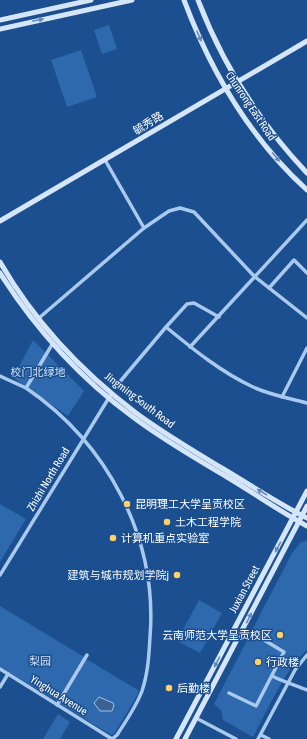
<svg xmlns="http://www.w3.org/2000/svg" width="307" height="739" font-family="'Asap Condensed','Noto Sans SC',sans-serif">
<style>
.green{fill:#2e69ad}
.water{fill:#3c6290;stroke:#9cc4f0}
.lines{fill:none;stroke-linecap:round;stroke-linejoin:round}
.street{stroke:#a9c9ee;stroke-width:3.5}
.secondary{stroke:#d6e6fa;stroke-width:5}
.oneway{fill:#668bba}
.poi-dot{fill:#ffd166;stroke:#1b4f8f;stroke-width:1.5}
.labels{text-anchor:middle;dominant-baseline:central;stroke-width:3;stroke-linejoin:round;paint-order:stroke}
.street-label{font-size:11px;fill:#fff;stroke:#1b4f8f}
.park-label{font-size:11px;fill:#cfe3fa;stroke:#1b4f8f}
.poi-label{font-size:11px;fill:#fff;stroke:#1b4f8f;text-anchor:start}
</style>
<rect width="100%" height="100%" fill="#1b4f8f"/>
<!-- green -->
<g class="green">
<polygon points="109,25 117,49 102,54 94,30"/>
<polygon points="81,50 97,97 67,107 51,60"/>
<polygon points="33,340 84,391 68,416 13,378"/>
<polygon points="0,504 26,519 0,562"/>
<path d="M307 540V650C286 667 267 712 253 737L223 720 221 710 214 704 292 553 300 543Z"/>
<polygon points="199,600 222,613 200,653 177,641"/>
<polygon points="0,606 84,657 57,701 0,667"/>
<polygon points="86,659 138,690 138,694 114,734 111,735 59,703"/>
<polygon points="58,714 70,722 60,739 43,739"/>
</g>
<!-- water -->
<polygon class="water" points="99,697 113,703 114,705 112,711 100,711 94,703"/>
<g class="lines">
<!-- street -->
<g class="street">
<polyline points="105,160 144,228"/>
<polyline points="269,288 294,260 307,273"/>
<path d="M219 317 194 303 187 304 166 327C194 350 221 372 253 387 270 395 289 398 307 403"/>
<polyline points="39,318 144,228 169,211 180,208 194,212 254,276 307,318"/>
<polyline points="190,347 307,220"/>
<polyline points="0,376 26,388"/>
<polyline points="118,384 166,327"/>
<polyline points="282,397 307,348"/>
<polyline points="0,575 110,396"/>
<path d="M0 669 112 739 117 735C126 721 136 707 142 691 148 673 149 655 150 637 158 538 107 443 26 388L53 343"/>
<path d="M272 676C284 682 295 685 307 690"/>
<polyline points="0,687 8,674"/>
<polyline points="229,693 256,706 284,652 259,637"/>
<polyline points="57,705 87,655"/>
<polyline points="196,718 236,739"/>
<polyline points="261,735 269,739"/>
<polyline points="258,739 295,670 307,655"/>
</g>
<!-- secondary -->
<g class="secondary">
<path d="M184 0C211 72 250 138 307 190"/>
<path d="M198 0C223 65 259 122 307 173"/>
<polyline points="0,20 91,0"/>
<polyline points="0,29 132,0"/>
<polyline points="0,221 307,41"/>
<path d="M0 262C34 321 82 372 136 413 163 433 192 450 220 467 249 484 277 503 307 518"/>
<path d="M0 273C35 328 80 378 133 417 162 439 195 458 227 477 254 493 279 511 307 526"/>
<polyline points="176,739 307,491"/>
<polyline points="185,739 307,506"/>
</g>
</g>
<!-- one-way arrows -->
<defs><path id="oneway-solid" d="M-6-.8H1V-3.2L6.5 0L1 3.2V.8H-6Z"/></defs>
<g class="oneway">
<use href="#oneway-solid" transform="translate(38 20) rotate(-12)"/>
<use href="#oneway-solid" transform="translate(199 36) rotate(67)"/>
<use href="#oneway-solid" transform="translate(276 157) rotate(50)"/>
<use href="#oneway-solid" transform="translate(262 492) rotate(-149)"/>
<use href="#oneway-solid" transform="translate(278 547) rotate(118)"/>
<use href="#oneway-solid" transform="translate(249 618) rotate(-63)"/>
<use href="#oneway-solid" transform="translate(217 662) rotate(118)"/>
</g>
<!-- markers -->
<g class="poi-dot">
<circle cx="127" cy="504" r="4"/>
<circle cx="167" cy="522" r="4"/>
<circle cx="113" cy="538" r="4"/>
<circle cx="177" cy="575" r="4"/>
<circle cx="280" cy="635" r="4"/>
<circle cx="258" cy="662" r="4"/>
<circle cx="169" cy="688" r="4"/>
</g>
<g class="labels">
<!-- street labels -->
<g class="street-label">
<text transform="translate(251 106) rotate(56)">Chunrong East Road</text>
<text transform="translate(148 123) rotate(-31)">毓秀路</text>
<text transform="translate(140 400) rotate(37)">Jingming South Road</text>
<text transform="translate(48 479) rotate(-59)">Zhizhi North Road</text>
<text transform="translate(244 589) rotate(-62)">Juxian Street</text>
<text transform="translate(59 695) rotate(32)">Yinghua Avenue</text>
</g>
<!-- park labels -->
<g class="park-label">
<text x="38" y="372">校门北绿地</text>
<text x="40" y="661">梨园</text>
</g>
<!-- poi labels -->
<g class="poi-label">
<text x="135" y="504">昆明理工大学呈贡校区</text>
<text x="175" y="522">土木工程学院</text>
<text x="121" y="538">计算机重点实验室</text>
<text x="169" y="575" text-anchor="end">建筑与城市规划学院j</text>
<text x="272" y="635" text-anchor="end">云南师范大学呈贡校区</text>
<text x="266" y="662">行政楼</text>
<text x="177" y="688">后勤楼</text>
</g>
</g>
</svg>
